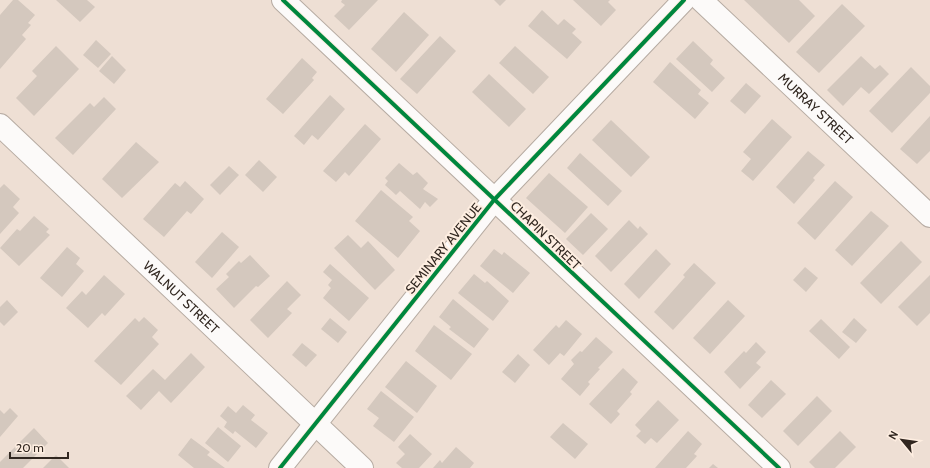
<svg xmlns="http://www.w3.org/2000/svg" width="930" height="468" font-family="Cabin,sans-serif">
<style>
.building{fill:#d4c8be}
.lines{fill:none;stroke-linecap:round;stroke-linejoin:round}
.minor-casing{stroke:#b6aba2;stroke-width:24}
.minor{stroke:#fcfaf9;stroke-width:22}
.cycleway-casing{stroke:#feeee1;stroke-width:6}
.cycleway{stroke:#00873e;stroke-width:4}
.labels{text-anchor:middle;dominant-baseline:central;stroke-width:4;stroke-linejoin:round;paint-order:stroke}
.street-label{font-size:13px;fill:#312720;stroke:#feeee1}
</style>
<rect width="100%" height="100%" fill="#eedfd4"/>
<!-- building -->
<g class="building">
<polygon points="13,0 18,0 35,15 28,23 31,25 22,35 26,39 0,69 0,15"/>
<polygon points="56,0 87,0 95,7 80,22"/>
<polygon points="342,0 378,0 349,30 334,16 345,5 341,2"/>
<polygon points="494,0 506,0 500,6"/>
<polygon points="573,0 610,0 608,2 616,10 601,26"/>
<polygon points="744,0 799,0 815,16 789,43"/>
<polygon points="842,4 865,26 819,73 796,52"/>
<polygon points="542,10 558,25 564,19 576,29 572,33 582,42 567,59 528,26"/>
<polygon points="404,12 429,35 396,72 371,49"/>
<polygon points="440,36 456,51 417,94 400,79"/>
<polygon points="96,40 111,54 98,68 83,55"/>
<polygon points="693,41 713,60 710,64 725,78 712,92 676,59"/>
<polygon points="56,46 79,69 34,116 16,98 37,76 32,71"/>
<polygon points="515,46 549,77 533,94 499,63"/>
<polygon points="112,56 126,70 114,84 99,71"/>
<polygon points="861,56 875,69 880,65 889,74 869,94 861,87 843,106 827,90"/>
<polygon points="302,58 317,72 312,78 314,80 283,114 266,99"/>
<polygon points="670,62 701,90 698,94 709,103 695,119 653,82"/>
<polygon points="911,67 930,86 930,93 892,133 869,111"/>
<polygon points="489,74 526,109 509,127 472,92"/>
<polygon points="746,83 761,96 745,114 730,101"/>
<polygon points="330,95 345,109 318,140 312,135 304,145 294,136"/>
<polygon points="104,97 116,109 73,155 55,138 90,103 94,107"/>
<polygon points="930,116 930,151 917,164 900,149"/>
<polygon points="772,119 792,137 753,181 741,171 751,159 743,152"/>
<polygon points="611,120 650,157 631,177 592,140"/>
<polygon points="365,124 381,139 349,176 345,172 336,182 323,171"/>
<polygon points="136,142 159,162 122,198 102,179"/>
<polygon points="808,151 825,165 813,178 815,180 794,204 776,187"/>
<polygon points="580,153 622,191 608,206 567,168"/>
<polygon points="259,160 277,177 263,192 245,175"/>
<polygon points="399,163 413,175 417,172 428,183 423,189 438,199 430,207 425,202 420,209 400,191 396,195 385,185 388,181 385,178"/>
<polygon points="229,166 239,175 220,195 210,185"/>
<polygon points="549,173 588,207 565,233 526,198"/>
<polygon points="185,181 204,199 191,214 187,211 164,237 143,219 175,183 180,187"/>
<polygon points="835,181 853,197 815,240 797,223"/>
<polygon points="4,184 20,199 13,207 19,213 0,234 0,188"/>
<polygon points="381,190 413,217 409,221 420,231 398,258 355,221"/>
<polygon points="871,211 889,226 852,266 835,250"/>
<polygon points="591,213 608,229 583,255 566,239"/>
<polygon points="34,216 49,229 46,232 50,235 19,266 0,248 17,229 20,231"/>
<polygon points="629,220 638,229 640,226 648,234 611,272 595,256"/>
<polygon points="222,232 239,247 212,278 195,262"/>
<polygon points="348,235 361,248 368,241 395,270 375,290 334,248"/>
<polygon points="901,241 922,262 881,304 860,283"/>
<polygon points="67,247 80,258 76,264 84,271 62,297 40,278"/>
<polygon points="494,249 502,255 504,252 530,273 513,293 480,266"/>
<polygon points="656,249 671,264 639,299 624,284"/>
<polygon points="250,255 270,276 258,287 256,286 234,308 216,289 229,277 226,274 239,261 241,263"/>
<polygon points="694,263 716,283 673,330 654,312 685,277 683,275"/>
<polygon points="330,264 369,298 349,321 323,298 331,288 328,285 332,280 323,272"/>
<polygon points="805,267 818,278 806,292 793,280"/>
<polygon points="474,274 485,283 487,281 509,301 493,321 458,293"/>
<polygon points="104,275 125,294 105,316 102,313 88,328 66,308 82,291 86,295"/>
<polygon points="930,275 930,313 917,326 898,307"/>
<polygon points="287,281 301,295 287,309 292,313 268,338 250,320"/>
<polygon points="453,299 489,329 474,348 449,329 451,327 439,317"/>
<polygon points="7,300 18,312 4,326 0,322 0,307"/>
<polygon points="728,300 745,316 710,354 693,338"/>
<polygon points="144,317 158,330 152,337 159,344 121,385 94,361 135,318 139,322"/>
<polygon points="330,318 347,332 338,343 321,329"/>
<polygon points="854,318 867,330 856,343 842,332"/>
<polygon points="821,319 850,347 839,359 809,331"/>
<polygon points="566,320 582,334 564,356 560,353 549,365 533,350 556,325 559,328"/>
<polygon points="434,325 472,354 451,380 415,351"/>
<polygon points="596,337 613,352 598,368 600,369 588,382 590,384 580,396 561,379 574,364 571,360 580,351 582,352"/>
<polygon points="756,342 766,352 756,363 761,367 740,389 724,372 744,351 746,353"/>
<polygon points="302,343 317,355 306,367 292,355"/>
<polygon points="191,353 205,367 171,403 159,391 141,410 126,396 153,369 165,380"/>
<polygon points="518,354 530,365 515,383 502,372"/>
<polygon points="406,361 437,386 417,413 385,387"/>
<polygon points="623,368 638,382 630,392 632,394 617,411 620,414 611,424 589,404"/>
<polygon points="771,380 786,394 762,418 748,405"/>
<polygon points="381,391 414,417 394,442 373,426 379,418 367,409"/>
<polygon points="817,396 832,411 798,446 783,431"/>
<polygon points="658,400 679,420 657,443 651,438 645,444 636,436 641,431 635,425"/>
<polygon points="243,405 255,415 251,420 268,433 256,448 235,431 233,434 224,427 227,422 220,416 228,406 236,413"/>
<polygon points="10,408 18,416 0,437 0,410 4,414"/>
<polygon points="563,423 588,444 575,459 550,437"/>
<polygon points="218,427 241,446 228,462 205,443"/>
<polygon points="34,428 48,443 23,468 0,468 0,462"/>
<polygon points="688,431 702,444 694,454 697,456 686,468 655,468"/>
<polygon points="840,431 856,447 835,468 815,468 809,462"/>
<polygon points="410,434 432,454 419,468 402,468 396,463 405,454 398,447"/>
<polygon points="191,438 210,452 207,455 225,468 194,468 178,455"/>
<polygon points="456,447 474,463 470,468 433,468 440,460 442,463"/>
<polygon points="56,455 69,468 43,468"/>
<polygon points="713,464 718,468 709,468"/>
</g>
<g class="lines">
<defs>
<g id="minor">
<polyline points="283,0 779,468"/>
<path id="s1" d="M701 0 930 216"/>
<path id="s2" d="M0 125 362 468"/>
<polyline points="280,468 494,200 684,0"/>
</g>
</defs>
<!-- minor casing -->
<use href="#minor" class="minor-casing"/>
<!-- minor -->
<use href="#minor" class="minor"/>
<defs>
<g id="cycleway">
<polyline points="283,0 779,468"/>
<polyline points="280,468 494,200 684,0"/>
</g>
</defs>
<!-- cycleway casing -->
<use href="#cycleway" class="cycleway-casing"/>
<!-- cycleway -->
<use href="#cycleway" class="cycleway"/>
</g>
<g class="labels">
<!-- street labels -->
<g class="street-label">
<text stroke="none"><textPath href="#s1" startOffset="158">MURRAY STREET</textPath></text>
<text transform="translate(546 235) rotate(44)">CHAPIN STREET</text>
<text transform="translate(443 248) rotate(-51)">SEMINARY AVENUE</text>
<text stroke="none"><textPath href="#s2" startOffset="250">WALNUT STREET</textPath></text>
</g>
</g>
<!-- north arrow -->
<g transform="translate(902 440) rotate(299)" stroke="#feeee1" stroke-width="3" paint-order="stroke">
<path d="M0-3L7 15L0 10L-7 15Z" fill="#312720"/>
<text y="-6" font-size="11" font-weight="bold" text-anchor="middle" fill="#312720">N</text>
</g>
<!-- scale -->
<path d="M10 452v6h58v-6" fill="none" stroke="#312720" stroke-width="2"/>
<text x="16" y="452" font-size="12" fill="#312720" stroke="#feeee1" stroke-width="3" paint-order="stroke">20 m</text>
</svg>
